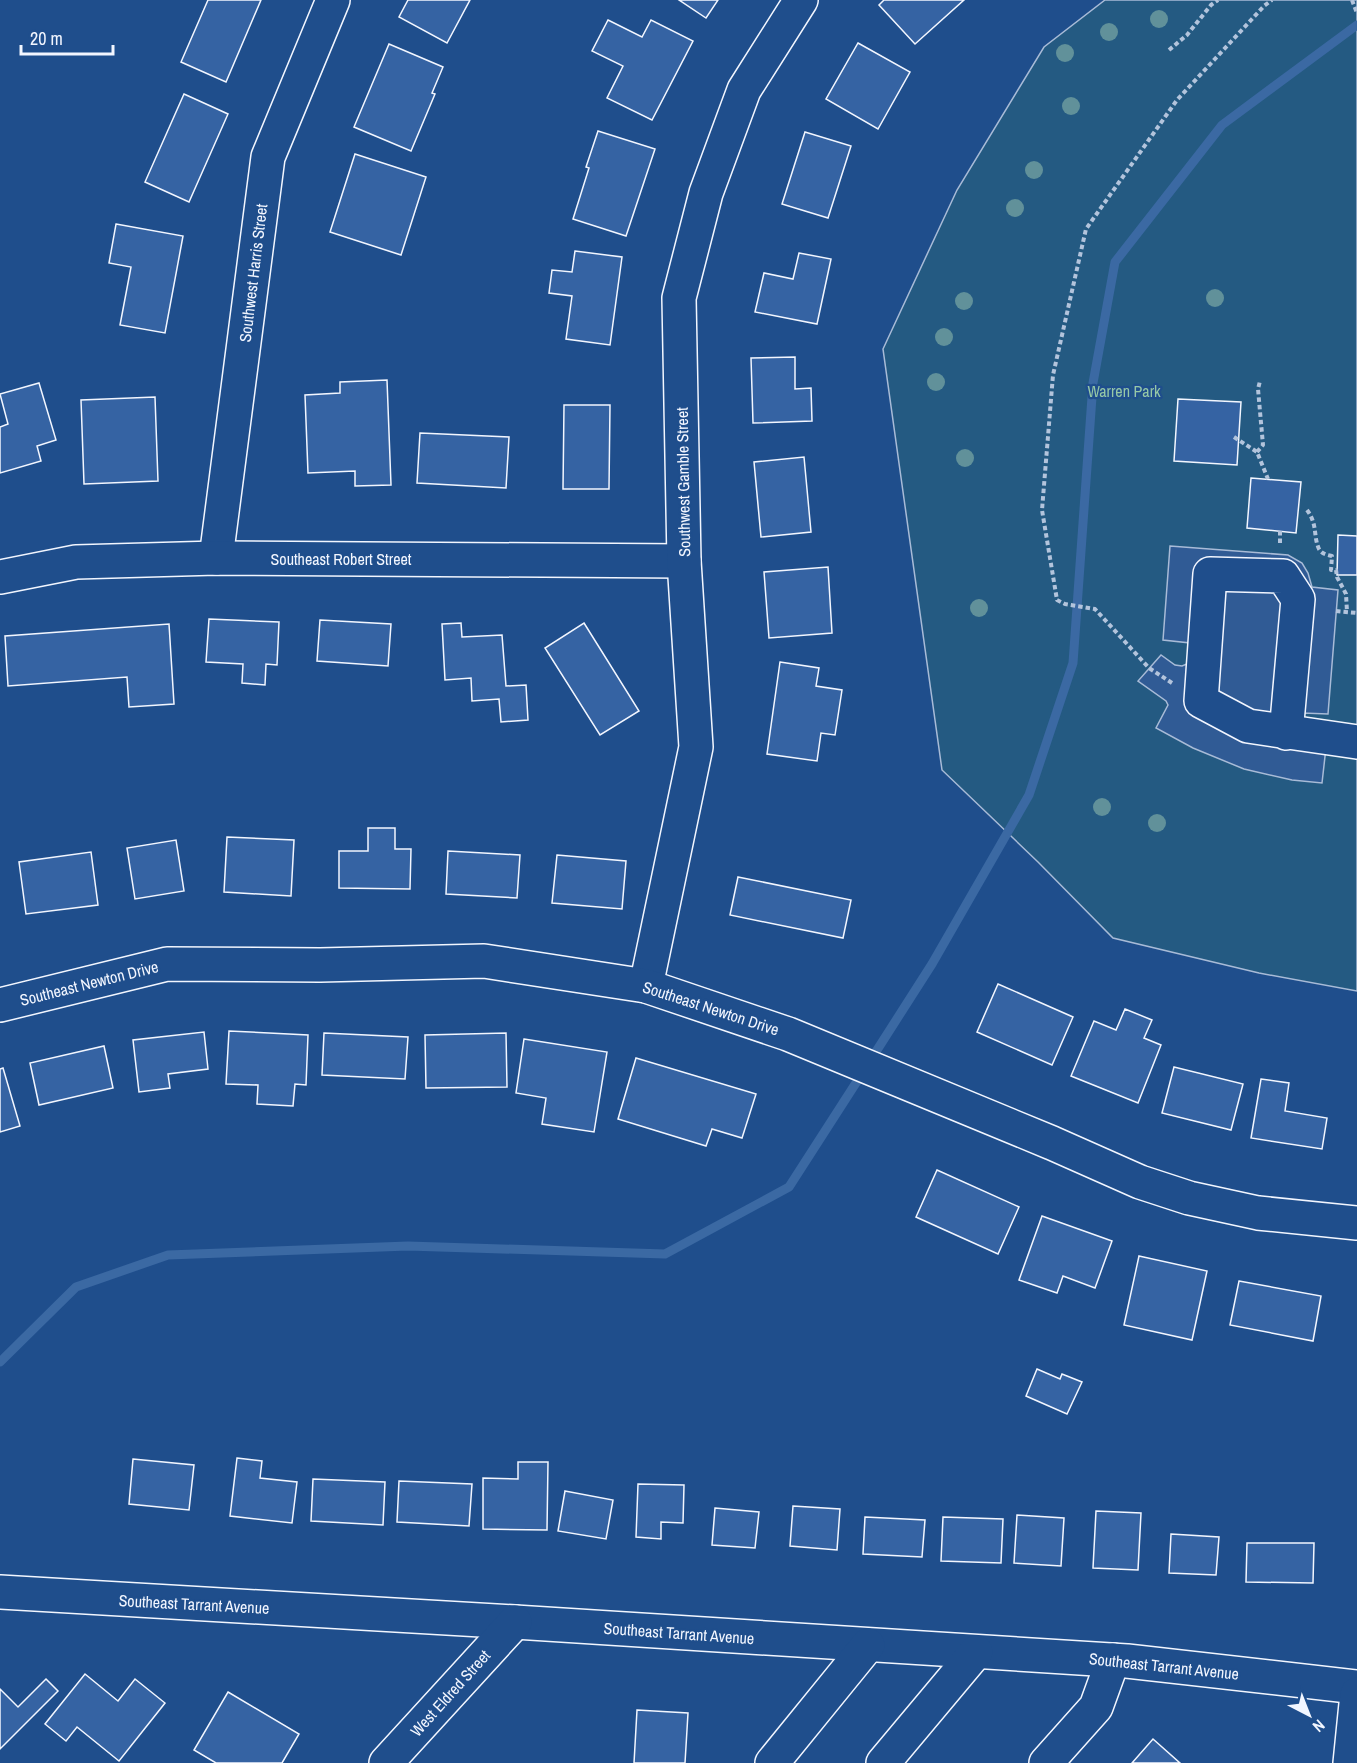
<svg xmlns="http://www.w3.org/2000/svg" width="1357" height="1763" font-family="'Archivo Narrow',sans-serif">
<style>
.green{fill:#245a82;stroke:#a8bbd7;stroke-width:1.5}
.parking{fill:#305b95;stroke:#a8bbd7;stroke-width:1.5}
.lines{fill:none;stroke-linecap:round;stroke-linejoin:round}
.stream{stroke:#3b69a3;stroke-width:9}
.building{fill:#3563a3;stroke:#f2f6ff;stroke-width:1.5}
.minor-casing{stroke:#f2f6ff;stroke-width:36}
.path{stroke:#b3c4dc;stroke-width:4;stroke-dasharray:4.5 3;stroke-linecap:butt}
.minor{stroke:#1f4e8c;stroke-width:33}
.tree{fill:#61919a}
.labels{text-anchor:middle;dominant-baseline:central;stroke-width:4.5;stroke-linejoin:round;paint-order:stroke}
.street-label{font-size:16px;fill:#f2f6ff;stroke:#1f4e8c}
.park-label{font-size:16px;fill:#97c8a6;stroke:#1f4e8c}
</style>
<rect width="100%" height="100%" fill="#1f4e8c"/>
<!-- green -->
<polygon class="green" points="1105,0 1357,0 1357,991 1259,973 1113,938 1038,862 942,770 883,349 957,190 1044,47"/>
<!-- parking -->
<polygon class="parking" points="1170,546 1288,555 1302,563 1308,573 1312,587 1338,590 1328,714 1303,713 1304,717 1307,719 1329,721 1322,783 1292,780 1244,769 1193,748 1156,728 1168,705 1166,701 1138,681 1161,655 1175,665 1182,666 1187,664 1190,643 1163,640"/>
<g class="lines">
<!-- stream -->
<g class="stream">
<polyline points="870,1061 932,964 1029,795 1073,663 1093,383 1115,262 1222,125 1357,25"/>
<polyline points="0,1362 76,1287 168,1255 408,1246 665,1254 789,1187 863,1072"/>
</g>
</g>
<!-- building -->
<g class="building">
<polygon points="208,0 261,0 226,82 181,62"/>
<polygon points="408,0 470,0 447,43 399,17"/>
<polygon points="679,0 718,0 706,18"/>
<polygon points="884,0 964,0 915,44 879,5"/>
<polygon points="608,20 642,37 651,20 693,41 652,120 607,98 623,66 592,51"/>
<polygon points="858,43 910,72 878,129 826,99"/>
<polygon points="389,44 443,67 432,93 435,94 411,151 354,127"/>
<polygon points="184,94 228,114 189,202 145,182"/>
<polygon points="598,131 655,149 626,236 573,219 589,168 586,167"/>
<polygon points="805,132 851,146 828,218 782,204"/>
<polygon points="355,154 426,177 401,255 330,232"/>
<polygon points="116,224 183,236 165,333 120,325 131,267 109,263"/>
<polygon points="575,251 622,257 610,345 566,339 572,296 549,293 552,270 572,272"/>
<polygon points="799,253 831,259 817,324 755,312 764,273 793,279"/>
<polygon points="795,357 795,389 811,388 812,421 753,423 751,358"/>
<polygon points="387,380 391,485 355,486 355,471 308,473 305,395 340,393 340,382"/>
<polygon points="39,383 56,440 37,446 41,461 0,473 0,427 8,424 0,394"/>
<polygon points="155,397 158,481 84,484 81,400"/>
<polygon points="1178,399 1241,402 1237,465 1174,461"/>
<polygon points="564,405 610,405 609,489 563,489"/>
<polygon points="420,433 509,437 506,488 417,483"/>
<polygon points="804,457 811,532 761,537 754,462"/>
<polygon points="1251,478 1301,482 1296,533 1247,528"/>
<polygon points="1338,535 1357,536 1357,575 1337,575"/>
<polygon points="828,567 832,633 769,638 764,572"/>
<polygon points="209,619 279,622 277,665 266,664 265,685 242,683 243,664 206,662"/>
<polygon points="320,620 391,624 388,666 317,661"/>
<polygon points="461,623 462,637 502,635 506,686 526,685 528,720 501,722 499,699 472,701 471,678 445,680 442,624"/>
<polygon points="584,623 639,711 600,735 545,648"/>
<polygon points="169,624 174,704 129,707 127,677 8,686 5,636"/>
<polygon points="780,662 819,668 816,686 842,690 835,735 821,733 817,761 767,754"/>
<polygon points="368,828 395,828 395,849 411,849 410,889 339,888 339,851 368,851"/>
<polygon points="227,837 294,840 291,896 224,892"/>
<polygon points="176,840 184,891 135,899 127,848"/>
<polygon points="448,851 520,855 517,898 446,894"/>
<polygon points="91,852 98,905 26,914 19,862"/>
<polygon points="557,855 626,861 622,909 552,903"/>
<polygon points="738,877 851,900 843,938 730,915"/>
<polygon points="998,984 1073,1017 1052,1065 977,1032"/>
<polygon points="1125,1009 1152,1020 1144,1038 1161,1045 1138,1103 1071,1076 1094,1021 1116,1030"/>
<polygon points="229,1031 308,1035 306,1085 295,1084 293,1106 257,1104 258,1085 226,1084"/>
<polygon points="204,1032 208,1069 168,1074 170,1088 139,1092 133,1040"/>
<polygon points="324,1033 408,1037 405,1079 322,1075"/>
<polygon points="506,1033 507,1087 426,1088 425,1035"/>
<polygon points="524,1039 607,1052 594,1132 542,1124 546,1098 516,1093"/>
<polygon points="104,1046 113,1088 39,1105 30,1063"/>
<polygon points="636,1058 756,1094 742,1138 712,1129 706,1146 618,1119"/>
<polygon points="1174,1067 1243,1084 1231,1130 1162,1113"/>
<polygon points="3,1068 20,1126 0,1132 0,1069"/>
<polygon points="1261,1079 1289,1083 1285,1111 1327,1118 1322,1149 1251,1138"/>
<polygon points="937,1170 1019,1207 998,1254 916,1217"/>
<polygon points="1042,1216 1112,1241 1095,1288 1063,1276 1057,1293 1019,1280"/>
<polygon points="1139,1256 1207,1271 1192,1340 1124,1325"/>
<polygon points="1239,1281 1321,1296 1313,1341 1230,1325"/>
<polygon points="1037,1369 1060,1379 1062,1374 1082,1382 1067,1414 1026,1396"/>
<polygon points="237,1458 262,1461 260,1478 297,1482 292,1523 230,1516"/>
<polygon points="133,1459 194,1465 189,1510 129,1504"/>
<polygon points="518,1462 548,1462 547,1530 483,1529 483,1478 518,1479"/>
<polygon points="313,1479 385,1482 383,1525 311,1521"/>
<polygon points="399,1481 472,1484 469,1526 397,1522"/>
<polygon points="638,1484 684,1485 683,1523 661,1522 661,1539 636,1537"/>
<polygon points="565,1491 613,1500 606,1539 558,1531"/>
<polygon points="793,1506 840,1509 837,1550 790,1546"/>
<polygon points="715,1508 759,1512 755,1548 712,1545"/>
<polygon points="1096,1511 1141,1513 1138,1570 1093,1568"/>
<polygon points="1017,1515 1064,1518 1061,1566 1014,1563"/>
<polygon points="865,1517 925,1520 922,1557 863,1554"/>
<polygon points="943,1517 1003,1519 1001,1563 941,1561"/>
<polygon points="1171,1534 1219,1537 1216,1575 1169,1573"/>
<polygon points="1247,1543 1314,1543 1313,1583 1246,1582"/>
<polygon points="85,1674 118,1701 135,1679 165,1703 119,1761 77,1727 66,1741 45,1724"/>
<polygon points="46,1679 58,1691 0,1749 0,1689 18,1707"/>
<polygon points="228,1692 299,1734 282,1763 216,1763 194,1750"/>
<polygon points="637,1710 688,1713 685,1763 634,1763"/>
<polygon points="1153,1739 1180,1763 1132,1763"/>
</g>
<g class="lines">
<defs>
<g id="minor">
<polyline points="216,558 268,157 333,0"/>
<polyline points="0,577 76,562 216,558 684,561"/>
<polyline points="1286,733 1298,599 1283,576 1210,574 1201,701 1248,726 1357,742"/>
<polyline points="646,986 696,747 684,561 679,298 706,193 744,90 801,0"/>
<polyline points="0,1005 167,964 320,965 484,961 646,986 788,1034 1052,1143 1140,1182 1189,1198 1258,1213 1357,1223"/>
<polyline points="0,1592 515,1622 1127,1661 1357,1687"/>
<polyline points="386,1763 515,1622"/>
<polyline points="772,1763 868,1645"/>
<polyline points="883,1763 976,1652"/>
<polyline points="1046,1763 1096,1707 1113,1660"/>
<polyline points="1350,1763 1357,1694"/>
</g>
</defs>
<!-- minor casing -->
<use href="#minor" class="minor-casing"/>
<!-- path -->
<g class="path">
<polyline points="1352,0 1357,13"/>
<polyline points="1169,50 1187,35 1211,5 1218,0"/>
<polyline points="1234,437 1257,452 1268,479"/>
<polyline points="1257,452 1263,445 1258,389 1260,381"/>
<path d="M1307 510C1318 525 1313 536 1319 549 1322 554 1327 555 1332 556L1331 570H1336L1337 577 1346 594 1347 612"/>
<polyline points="1280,531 1280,546"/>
<polyline points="1336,611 1357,613"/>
<polyline points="1172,683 1149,668 1095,609 1065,604 1057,600 1042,510 1053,375 1086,229 1177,100 1264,6 1272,0"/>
</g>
<!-- minor -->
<use href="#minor" class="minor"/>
</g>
<!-- trees -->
<g class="tree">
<circle cx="1159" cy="19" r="9"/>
<circle cx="1109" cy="32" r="9"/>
<circle cx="1065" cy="53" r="9"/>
<circle cx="1071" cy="106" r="9"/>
<circle cx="1034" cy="170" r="9"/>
<circle cx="1015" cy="208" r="9"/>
<circle cx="1215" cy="298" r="9"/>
<circle cx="964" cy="301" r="9"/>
<circle cx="944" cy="337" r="9"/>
<circle cx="936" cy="382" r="9"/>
<circle cx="965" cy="458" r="9"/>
<circle cx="979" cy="608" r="9"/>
<circle cx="1102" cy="807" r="9"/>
<circle cx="1157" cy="823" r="9"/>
</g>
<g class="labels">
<!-- street labels -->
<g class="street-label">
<text transform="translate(253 273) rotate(-83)">Southwest Harris Street</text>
<text transform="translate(683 482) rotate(-91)">Southwest Gamble Street</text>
<text x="341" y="559">Southeast Robert Street</text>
<text transform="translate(89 983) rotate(-14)">Southeast Newton Drive</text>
<text transform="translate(711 1008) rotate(18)">Southeast Newton Drive</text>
<text transform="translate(194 1604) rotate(3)">Southeast Tarrant Avenue</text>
<text transform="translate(679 1633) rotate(4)">Southeast Tarrant Avenue</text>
<text transform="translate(1164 1666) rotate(6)">Southeast Tarrant Avenue</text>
<text transform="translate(450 1693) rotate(-48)">West Eldred Street</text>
</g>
<!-- park labels -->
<g class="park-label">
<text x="1124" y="391">Warren Park</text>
</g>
</g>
<!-- north arrow -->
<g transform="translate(1309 1715) rotate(138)" stroke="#1f4e8c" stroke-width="4.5" paint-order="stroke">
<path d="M0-4.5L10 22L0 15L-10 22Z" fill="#f2f6ff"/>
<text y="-9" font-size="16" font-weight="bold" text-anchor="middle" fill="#f2f6ff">N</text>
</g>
<!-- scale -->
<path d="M21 45v9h92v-9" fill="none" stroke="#f2f6ff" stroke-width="3"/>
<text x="30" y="45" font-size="18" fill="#f2f6ff" stroke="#1f4e8c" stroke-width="4.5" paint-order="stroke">20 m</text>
</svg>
